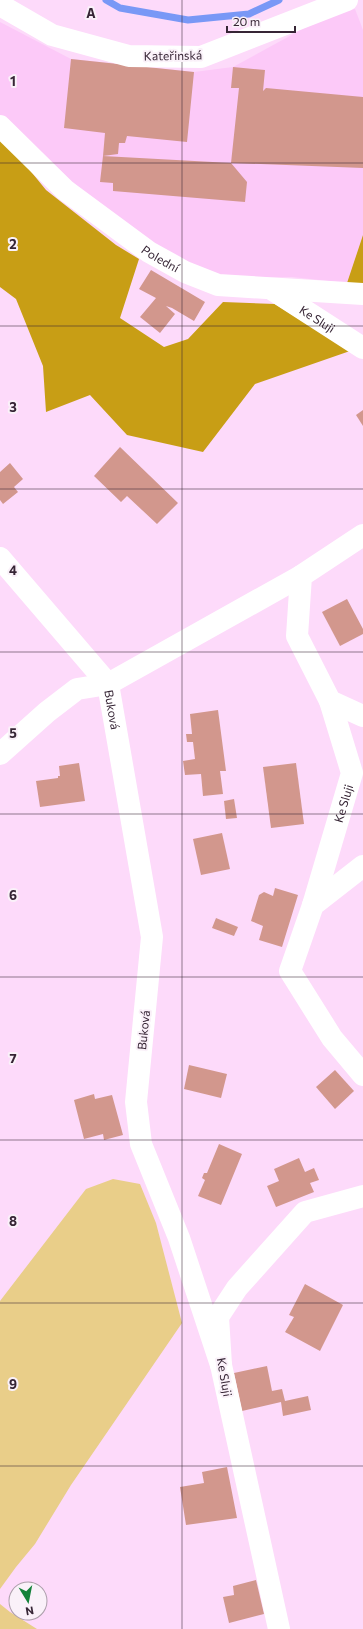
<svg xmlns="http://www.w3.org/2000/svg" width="363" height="1629" font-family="Commissioner,sans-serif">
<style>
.built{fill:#fcc9f8}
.green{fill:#e9ce89}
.forest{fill:#c89e15}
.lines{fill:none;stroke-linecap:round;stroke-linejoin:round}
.stream{stroke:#7998f6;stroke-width:7}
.building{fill:#d2978d}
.minor{stroke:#fff;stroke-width:22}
.grid{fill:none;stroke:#362535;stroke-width:1;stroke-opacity:0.55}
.labels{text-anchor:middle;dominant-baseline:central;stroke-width:4;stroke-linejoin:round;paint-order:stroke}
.street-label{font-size:12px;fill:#362535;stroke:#faf1f9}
.grid-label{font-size:13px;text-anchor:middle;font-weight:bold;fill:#362535;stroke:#faf1f9;stroke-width:4;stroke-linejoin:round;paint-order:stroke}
</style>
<rect width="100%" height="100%" fill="#fddafa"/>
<!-- built -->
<polygon class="built" points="355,9 363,30 363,235 347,283 292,277 229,278 190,266 129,229 77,186 35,147 0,127 0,22 71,59 194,72 233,67 330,14"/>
<!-- green -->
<g class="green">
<polygon points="113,1179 140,1184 156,1223 182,1323 71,1485 35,1544 16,1567 0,1589 0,1301 86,1189"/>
<polygon points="0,1604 10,1612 37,1629 0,1629"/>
</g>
<!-- forest -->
<g class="forest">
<polygon points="0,137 20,158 46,190 116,245 139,259 120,318 164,347 188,339 223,302 275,304 350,351 255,384 203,452 127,435 90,395 46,412 43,366 16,299 0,287"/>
<polygon points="363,235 363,284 347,283"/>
</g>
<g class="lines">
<!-- stream -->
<polyline class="stream" points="106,0 120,8 188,20 249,14 279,0"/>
</g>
<!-- building -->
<g class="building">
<polygon points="71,59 194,72 187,142 127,136 125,143 119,143 118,154 103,156 105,133 64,128"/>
<polygon points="233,67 265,70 263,91 266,88 363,97 363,168 231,163 239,88 231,88"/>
<polygon points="103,156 231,163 247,182 245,202 113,191 113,183 100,182"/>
<polygon points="151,270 205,302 194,321 172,308 166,306 175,314 160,333 140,317 156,298 139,289"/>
<polygon points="363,410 363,426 356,415"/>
<polygon points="120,447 178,503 157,524 127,496 121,502 94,476"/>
<polygon points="10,463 23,479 14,487 18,492 3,504 0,500 0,472"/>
<polygon points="347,599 363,629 363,634 340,646 322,612"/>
<polygon points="218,710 226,771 220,771 223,794 203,796 201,774 185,775 183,761 195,759 193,742 187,742 186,734 192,734 190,714"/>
<polygon points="79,763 85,801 40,807 36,781 58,778 58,776 60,776 59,766"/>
<polygon points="296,763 304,824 271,828 263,767"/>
<polygon points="234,799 237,818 226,819 224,801"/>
<polygon points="222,833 230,869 201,875 193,839"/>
<polygon points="275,888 298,895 282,947 259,940 263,926 251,921 259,895 264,892 273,896"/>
<polygon points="216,918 238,927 234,936 212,928"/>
<polygon points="189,1065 227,1074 221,1098 184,1089"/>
<polygon points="335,1070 354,1091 335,1109 316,1087"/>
<polygon points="94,1094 95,1099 112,1095 123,1135 104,1140 103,1134 84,1139 74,1100"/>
<polygon points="219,1144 242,1154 221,1205 198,1196 205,1180 202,1178 204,1173 207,1173"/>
<polygon points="299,1158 305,1172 314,1168 319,1180 310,1183 314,1192 276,1207 267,1186 279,1181 274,1169"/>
<polygon points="305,1284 343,1305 320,1351 285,1332 294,1317 289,1315"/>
<polygon points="267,1366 272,1391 282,1389 285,1401 308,1396 311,1410 283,1416 281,1402 242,1411 234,1373"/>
<polygon points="227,1467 237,1518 186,1525 180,1487 204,1483 202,1472"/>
<polygon points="256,1580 264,1614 229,1623 223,1597 234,1595 233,1586"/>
</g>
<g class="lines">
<!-- minor -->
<g class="minor">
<polyline points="0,5 52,35 129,56 201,57 347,0"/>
<path id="s1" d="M0 126 65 190 149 252 185 272 218 285 363 294"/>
<path id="s2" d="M273 290 363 348"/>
<polyline points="363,535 301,576 297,636 330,701 363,716"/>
<path id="s3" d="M0 558 108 684 152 937 136 1102 141 1144 179 1238 221 1365"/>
<polyline points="0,754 47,712 77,689 108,684 301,576"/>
<polyline points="363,866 313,905 290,971 332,1038 363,1075"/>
<path id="s4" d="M313 905 352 773 330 701"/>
<polyline points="279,1629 221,1365 218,1317 237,1288 305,1212 363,1196"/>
</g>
</g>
<!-- grid -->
<path class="grid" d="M182 0V1629M0 163H363M0 326H363M0 489H363M0 652H363M0 814H363M0 977H363M0 1140H363M0 1303H363M0 1466H363"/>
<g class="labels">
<!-- street labels -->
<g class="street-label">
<text transform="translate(173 55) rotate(-1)">Kateřinská</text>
<text stroke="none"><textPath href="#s1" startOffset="209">Polední</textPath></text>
<text stroke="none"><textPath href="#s2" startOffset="53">Ke Sluji</textPath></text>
<text stroke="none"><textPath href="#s3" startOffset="192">Buková</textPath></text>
<text stroke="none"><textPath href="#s4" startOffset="106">Ke Sluji</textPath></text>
<text transform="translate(143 1030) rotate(-84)">Buková</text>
<text transform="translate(225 1377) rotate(80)">Ke Sluji</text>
</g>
</g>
<g class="grid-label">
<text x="91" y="18">A</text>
<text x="13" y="86">1</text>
<text x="13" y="249">2</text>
<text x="13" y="412">3</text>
<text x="13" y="575">4</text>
<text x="13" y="738">5</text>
<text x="13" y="900">6</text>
<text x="13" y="1063">7</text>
<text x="13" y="1226">8</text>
<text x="13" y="1389">9</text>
</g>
<!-- north arrow -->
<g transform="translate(28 1601) rotate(170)"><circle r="19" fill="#faf1f9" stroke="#ac9fab"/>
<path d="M0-3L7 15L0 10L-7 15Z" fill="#138239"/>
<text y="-6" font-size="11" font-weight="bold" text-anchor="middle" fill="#362535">N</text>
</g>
<!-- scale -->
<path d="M227 26v6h68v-6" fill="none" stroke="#362535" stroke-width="2"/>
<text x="233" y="26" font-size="12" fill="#362535" stroke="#faf1f9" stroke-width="3" paint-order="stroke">20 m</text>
</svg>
